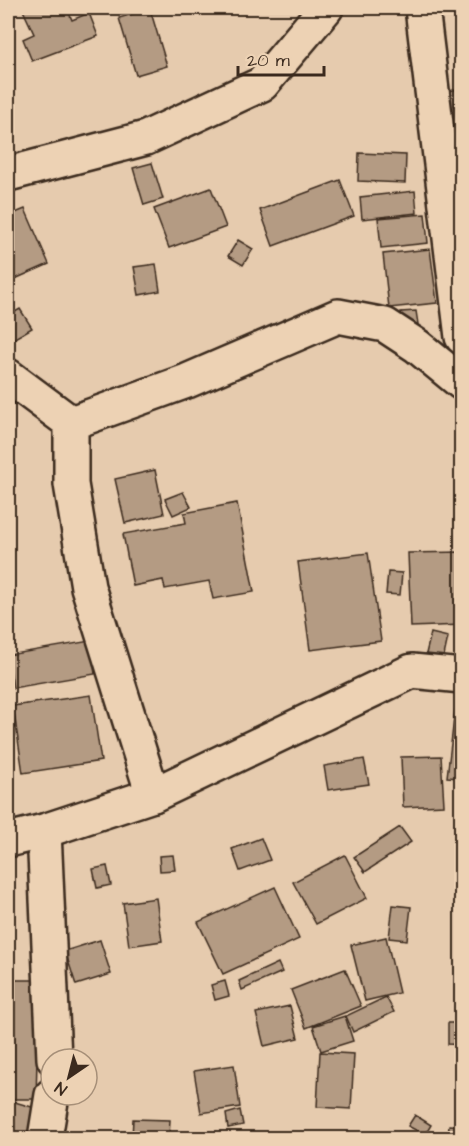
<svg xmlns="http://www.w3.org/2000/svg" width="469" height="1146" font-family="'Architects Daughter',sans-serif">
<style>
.building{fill:#b49b83;stroke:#3b2a1e;stroke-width:1.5}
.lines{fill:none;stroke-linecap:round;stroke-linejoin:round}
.minor-casing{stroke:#3b2a1e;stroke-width:38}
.major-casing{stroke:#3b2a1e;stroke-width:38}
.minor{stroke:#edd2b4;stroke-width:33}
.major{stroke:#edd2b4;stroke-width:33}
</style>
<rect width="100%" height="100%" fill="#e6cbae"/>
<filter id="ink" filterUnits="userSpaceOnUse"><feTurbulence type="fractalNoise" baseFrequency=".0167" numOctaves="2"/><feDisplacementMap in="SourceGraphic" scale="12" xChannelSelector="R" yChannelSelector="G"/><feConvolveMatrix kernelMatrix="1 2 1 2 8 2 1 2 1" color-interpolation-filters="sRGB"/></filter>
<g filter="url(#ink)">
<!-- building -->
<g class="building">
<polygon points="22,8 67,8 72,20 89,13 98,36 32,61 23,39 34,34"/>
<polygon points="150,9 167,66 136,75 119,18"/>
<polygon points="462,89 462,121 453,122 447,91"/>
<polygon points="359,153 406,155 405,183 358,181"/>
<polygon points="152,163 163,199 144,205 133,168"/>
<polygon points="340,180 354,216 273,246 260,210"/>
<polygon points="211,188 226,227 169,248 154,209"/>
<polygon points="415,191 417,213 362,219 360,197"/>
<polygon points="25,209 49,264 8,282 8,216"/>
<polygon points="425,214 428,243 381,248 378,218"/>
<polygon points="238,240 253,249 243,265 228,256"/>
<polygon points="430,249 437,303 389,308 383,254"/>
<polygon points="156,264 160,291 139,295 134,267"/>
<polygon points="20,309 32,328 8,342 8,316"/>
<polygon points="416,311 418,324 402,326 401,312"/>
<polygon points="155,470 164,514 125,523 115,479"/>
<polygon points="183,492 191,507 173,515 165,499"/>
<polygon points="237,503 254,592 213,599 209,581 165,589 163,580 133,586 123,534 186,523 184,513"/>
<polygon points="462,552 462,625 411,627 408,553"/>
<polygon points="368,553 381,641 310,650 298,562"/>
<polygon points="388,572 402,573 400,595 386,594"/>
<polygon points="431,633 448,637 442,665 424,662"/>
<polygon points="90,641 95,674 13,688 8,655"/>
<polygon points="91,695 101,761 23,773 13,706"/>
<polygon points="455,710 462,711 460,778 447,777"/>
<polygon points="441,756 444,805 403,807 401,757"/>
<polygon points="364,759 369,784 328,790 324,766"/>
<polygon points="400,827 411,842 365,872 354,857"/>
<polygon points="261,838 270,860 240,871 232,849"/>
<polygon points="173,855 175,870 160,871 159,856"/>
<polygon points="345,855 367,898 316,924 293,882"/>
<polygon points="107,866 111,885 97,888 93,869"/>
<polygon points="275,887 299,939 223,974 198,922"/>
<polygon points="156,898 162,941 129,946 123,903"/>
<polygon points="393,905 411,907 407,940 389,938"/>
<polygon points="386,937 399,993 365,1001 351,945"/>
<polygon points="100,940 111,974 76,985 65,951"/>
<polygon points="278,963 282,972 242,990 239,981"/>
<polygon points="345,969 361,1006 306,1028 291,990"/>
<polygon points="8,980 39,980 36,1099 8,1099"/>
<polygon points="225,981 229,996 215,1000 211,985"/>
<polygon points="386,997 394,1012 353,1032 346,1016"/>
<polygon points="290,1006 298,1038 264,1046 256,1013"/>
<polygon points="345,1016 353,1041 321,1051 313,1026"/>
<polygon points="448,1023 462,1023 462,1045 448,1044"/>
<polygon points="320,1052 354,1054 351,1109 317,1107"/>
<polygon points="234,1065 240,1107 201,1113 194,1071"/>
<polygon points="8,1100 42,1110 35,1138 23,1138 8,1134"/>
<polygon points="240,1110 243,1125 228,1128 226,1114"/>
<polygon points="415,1115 431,1125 425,1135 408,1126"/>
<polygon points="133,1119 170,1120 169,1138 132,1138"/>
<polygon points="449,1125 462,1126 462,1138 448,1138"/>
<polygon points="369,1132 447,1138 369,1138"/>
</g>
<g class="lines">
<defs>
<g id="minor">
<polyline points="422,8 462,337"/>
<polyline points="8,174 146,138 262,84 326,8"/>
<polyline points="8,376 71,423"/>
<polyline points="153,795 88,587 71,484 71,423 187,381 338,316 385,325 417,346 462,383"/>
<polyline points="44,831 54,1059"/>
<polyline points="45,1138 52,1095"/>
</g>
<polyline id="major" points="8,840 44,831 153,795 412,671 462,676"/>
</defs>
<!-- minor casing -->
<use href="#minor" class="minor-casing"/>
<!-- major casing -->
<use href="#major" class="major-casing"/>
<!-- minor -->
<use href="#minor" class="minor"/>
<!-- major -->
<use href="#major" class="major"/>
</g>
</g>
<!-- margin -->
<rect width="469" height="1146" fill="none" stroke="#edd2b4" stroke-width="30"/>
<rect x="15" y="15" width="439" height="1116" fill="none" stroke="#3b2a1e" stroke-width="2" filter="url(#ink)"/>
<!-- north arrow -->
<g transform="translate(69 1077) rotate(215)"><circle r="28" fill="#edd2b4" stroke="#a68f78" stroke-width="1.5"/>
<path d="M0-4.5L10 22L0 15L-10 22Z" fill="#3b2a1e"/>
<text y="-9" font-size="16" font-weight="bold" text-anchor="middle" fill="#3b2a1e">N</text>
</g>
<!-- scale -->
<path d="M238 66v9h86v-9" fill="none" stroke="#3b2a1e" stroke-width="3"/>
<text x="247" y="66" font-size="18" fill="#3b2a1e" stroke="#edd2b4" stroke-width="4.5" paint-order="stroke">20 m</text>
</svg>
